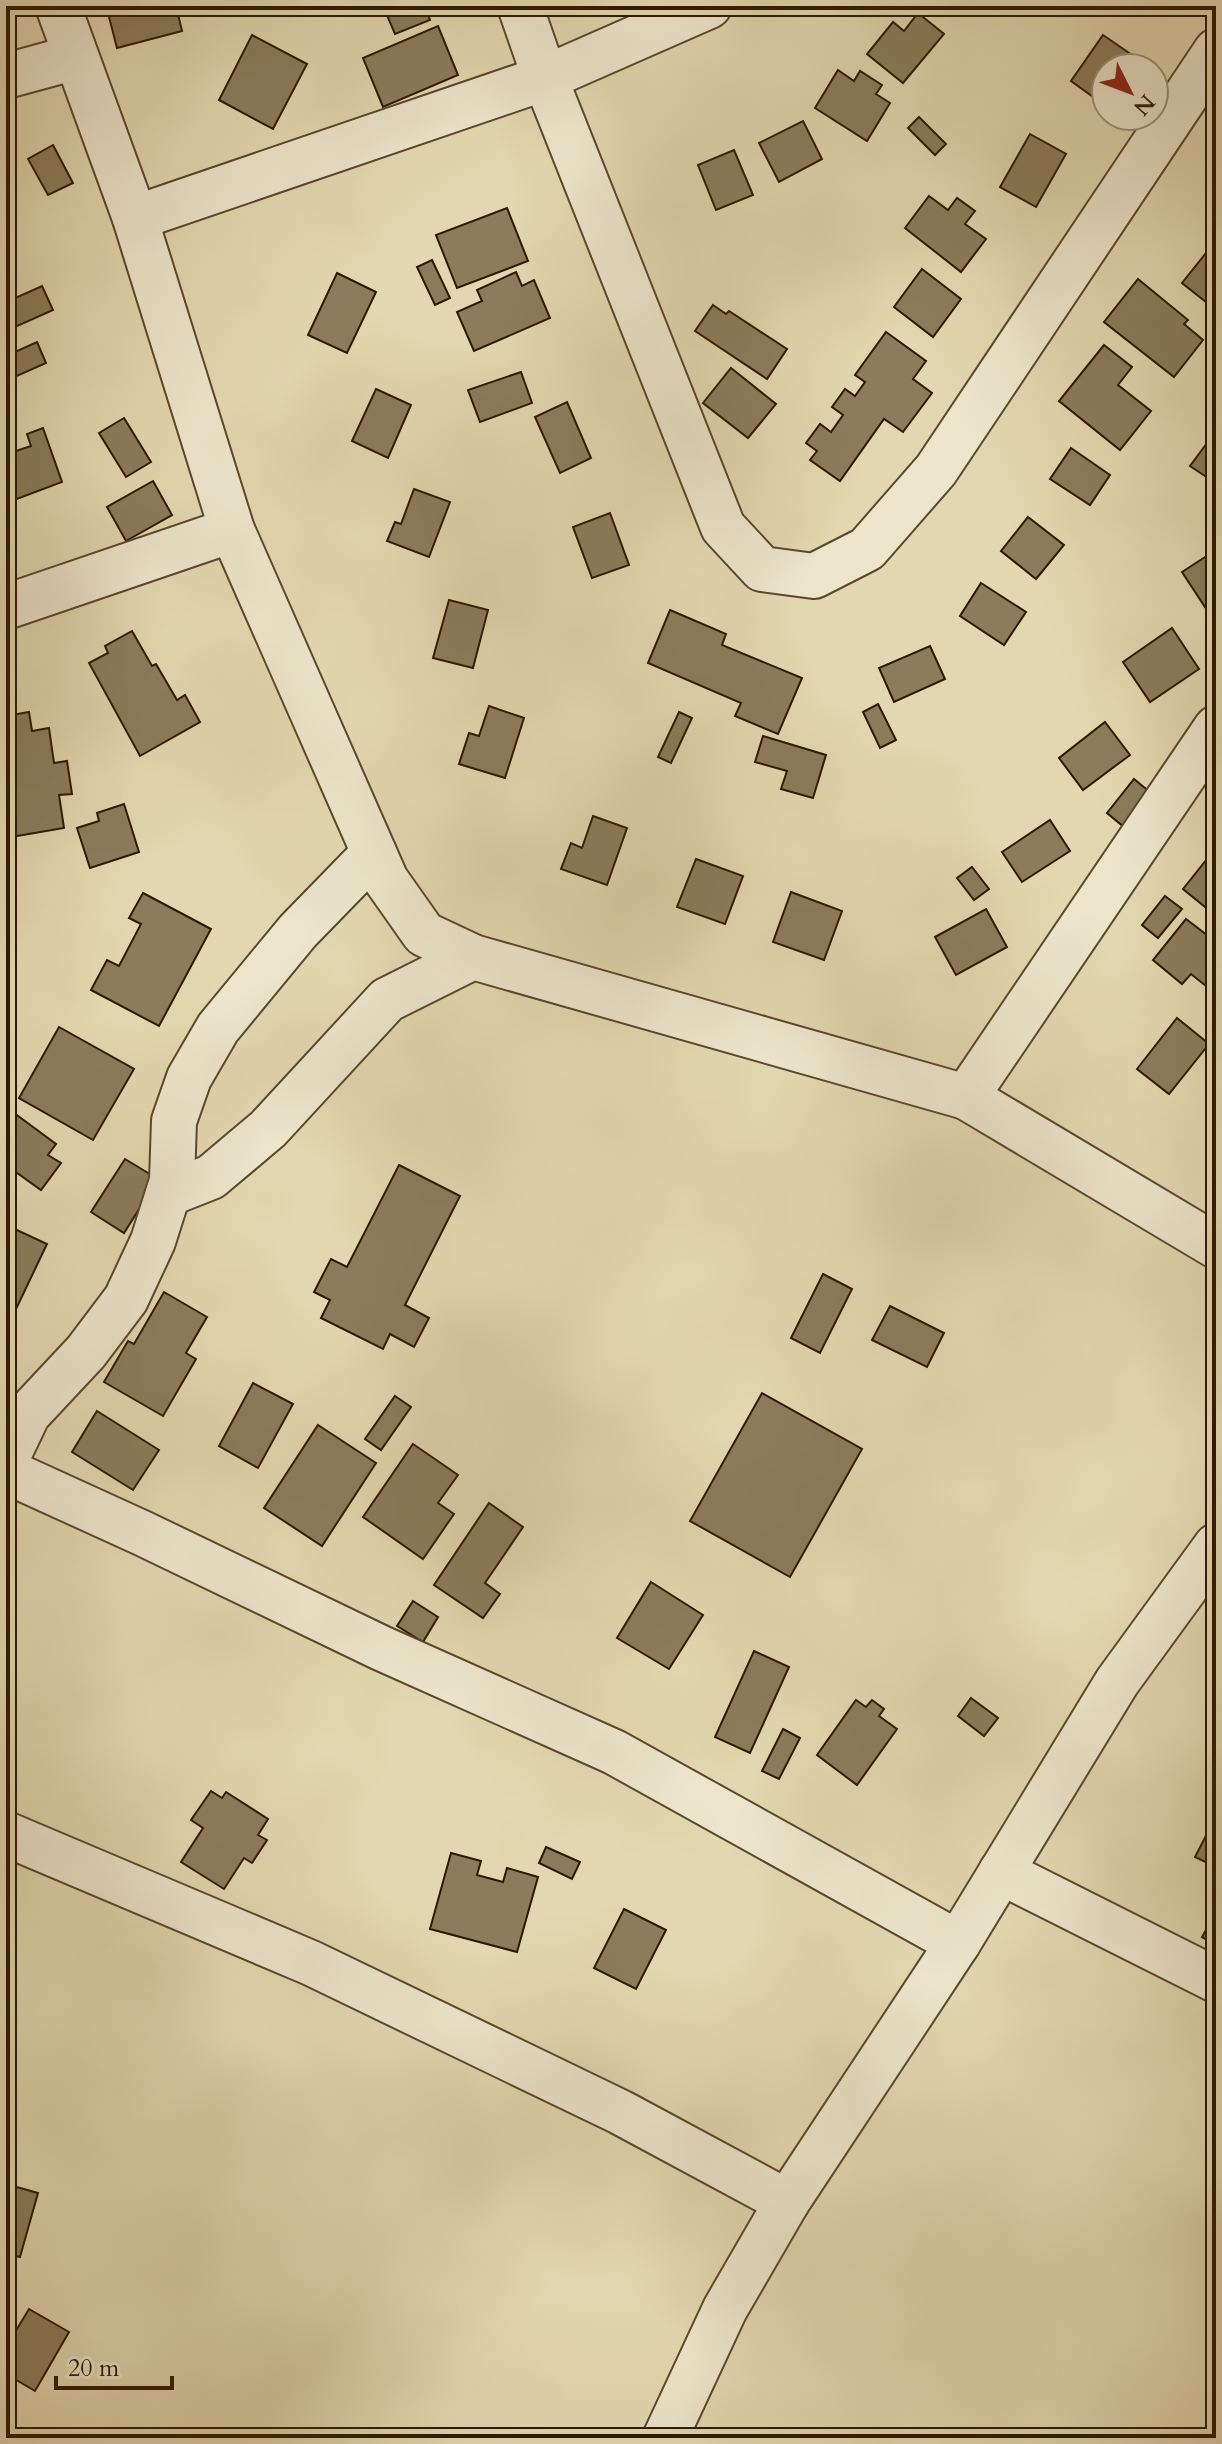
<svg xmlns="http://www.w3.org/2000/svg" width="1222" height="2444" font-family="Cardo,serif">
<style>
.building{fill:#8b7c5c;stroke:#2c1900;stroke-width:2}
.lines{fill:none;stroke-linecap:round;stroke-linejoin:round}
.minor-casing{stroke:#5a482c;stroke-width:48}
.minor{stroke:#ece5cc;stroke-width:44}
</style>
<rect width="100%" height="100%" fill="#e2d7b0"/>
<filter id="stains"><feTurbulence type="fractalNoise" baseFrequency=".0025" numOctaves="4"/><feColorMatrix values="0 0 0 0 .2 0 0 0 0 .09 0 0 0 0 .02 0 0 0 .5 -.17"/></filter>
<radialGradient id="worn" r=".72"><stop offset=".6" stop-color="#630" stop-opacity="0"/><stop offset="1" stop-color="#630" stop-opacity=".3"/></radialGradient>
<!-- building -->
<g class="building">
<polygon points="135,6 176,6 182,31 117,48 108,13"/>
<polygon points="383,6 425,6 430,20 395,34"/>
<polygon points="918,13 944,34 903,83 867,54 893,22 904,31"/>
<polygon points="438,26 458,75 383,107 363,58"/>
<polygon points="252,35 307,64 273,129 219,100"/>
<polygon points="1103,35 1135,57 1128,68 1106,68 1106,100 1103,104 1071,81"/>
<polygon points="838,70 854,81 860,71 882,85 876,94 890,103 867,141 815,108"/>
<polygon points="919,117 946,144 935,155 908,128"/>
<polygon points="803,121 822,159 779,182 759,143"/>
<polygon points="1030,134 1066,154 1036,207 1000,187"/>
<polygon points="53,145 73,183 48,195 28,159"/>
<polygon points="734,150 753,195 716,210 698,165"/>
<polygon points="929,196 948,210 957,198 975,211 965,224 986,239 961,272 905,228"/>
<polygon points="507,208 528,261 457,288 436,235"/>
<polygon points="1206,253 1216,261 1216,310 1182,283"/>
<polygon points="432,260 450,298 435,305 417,267"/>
<polygon points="922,269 961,299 933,337 894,307"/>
<polygon points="516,272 522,286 534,280 550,318 474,351 457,312 482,301 477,290"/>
<polygon points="337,273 376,292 347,353 308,335"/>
<polygon points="1138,279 1188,320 1184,324 1203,340 1174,377 1104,322"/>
<polygon points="42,286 53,310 6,331 6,297 9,295 11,300"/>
<polygon points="713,305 726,314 729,311 787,349 767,379 695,331"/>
<polygon points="886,332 926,361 913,379 932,393 903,432 884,419 840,481 810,460 817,451 806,443 820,424 831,432 843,415 832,407 845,389 855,396 865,382 855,375"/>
<polygon points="37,342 46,363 10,379 6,370 6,356"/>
<polygon points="1104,345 1132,367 1118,385 1151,411 1120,450 1059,401"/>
<polygon points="731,368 776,404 748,438 703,403"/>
<polygon points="521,372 532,403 480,422 468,390"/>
<polygon points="376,389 411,405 388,458 352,441"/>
<polygon points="567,402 591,458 560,473 535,417"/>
<polygon points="124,418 151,462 126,477 99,433"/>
<polygon points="43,428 62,482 6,503 6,443 10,453 31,446 27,434"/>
<polygon points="1216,431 1216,473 1211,480 1190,466"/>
<polygon points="1071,448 1110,475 1090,505 1050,479"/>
<polygon points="153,481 172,515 126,541 107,507"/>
<polygon points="414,489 450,502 429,557 387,541 395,522 401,524"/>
<polygon points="610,513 629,565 592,578 573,527"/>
<polygon points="1028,517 1064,545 1036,579 1001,551"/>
<polygon points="1216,550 1216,599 1205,607 1182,572"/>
<polygon points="981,583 1026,612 1004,645 960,616"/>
<polygon points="449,600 488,610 473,668 433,658"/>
<polygon points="670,610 726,634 722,645 802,678 778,734 735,716 741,703 648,663"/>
<polygon points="1172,628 1199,669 1150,702 1123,662"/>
<polygon points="132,631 152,666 156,664 177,700 185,695 200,722 140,756 89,663 108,653 105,646"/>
<polygon points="930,646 945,679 894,702 879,668"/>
<polygon points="878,704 896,740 880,748 863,712"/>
<polygon points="489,706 524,718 505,778 459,764 469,733 479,736"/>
<polygon points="29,712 32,731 49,728 54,763 67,761 72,794 59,795 64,828 11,837 6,803 6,716"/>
<polygon points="679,712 692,718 671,763 658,757"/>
<polygon points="1105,722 1130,755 1083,790 1059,758"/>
<polygon points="763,736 826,755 813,798 781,789 787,771 755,762"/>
<polygon points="1134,779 1157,798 1130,832 1107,813"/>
<polygon points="124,804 139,852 90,868 77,828 99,821 97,813"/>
<polygon points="593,816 627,828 607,885 561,869 571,843 582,848"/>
<polygon points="1050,820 1070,851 1022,882 1002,852"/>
<polygon points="1215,849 1216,850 1216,916 1183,889"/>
<polygon points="696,859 743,876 725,924 677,907"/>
<polygon points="972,867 989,889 974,900 957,878"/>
<polygon points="791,892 842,911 824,960 773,942"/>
<polygon points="143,893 211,929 159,1026 91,990 107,960 119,966 141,924 129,918"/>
<polygon points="1165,896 1182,909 1158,938 1142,925"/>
<polygon points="986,909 1007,947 956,975 935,937"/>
<polygon points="1186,919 1216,942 1208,952 1216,958 1216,994 1191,974 1182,984 1153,960"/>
<polygon points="1177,1018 1209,1044 1169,1094 1137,1069"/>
<polygon points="59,1027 134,1069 93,1140 19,1098"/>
<polygon points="10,1110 56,1144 48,1155 61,1163 41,1190 6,1165 6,1116"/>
<polygon points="125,1159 158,1179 124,1233 91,1212"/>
<polygon points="399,1165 460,1196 405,1305 429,1318 414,1347 390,1334 383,1349 321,1318 330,1300 314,1292 331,1259 347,1267"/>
<polygon points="6,1225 47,1244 6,1330"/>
<polygon points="823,1274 852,1289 820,1353 791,1338"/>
<polygon points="164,1292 207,1317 186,1353 196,1359 163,1416 104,1382 128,1341 134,1344"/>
<polygon points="890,1306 944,1333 927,1367 872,1340"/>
<polygon points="253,1383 293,1404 258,1468 219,1446"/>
<polygon points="762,1393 862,1449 790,1577 690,1521"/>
<polygon points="395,1396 411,1407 381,1450 365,1439"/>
<polygon points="97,1411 159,1450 133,1490 72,1452"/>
<polygon points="318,1425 376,1463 322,1546 264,1508"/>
<polygon points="413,1444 458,1475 438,1503 454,1514 423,1559 363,1517"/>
<polygon points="489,1503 523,1527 485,1583 500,1594 483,1618 434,1585"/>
<polygon points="651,1582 703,1615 669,1669 617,1638"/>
<polygon points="413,1601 438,1617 423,1642 397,1626"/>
<polygon points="754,1651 789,1667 750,1753 715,1737"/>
<polygon points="971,1698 998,1718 984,1736 958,1716"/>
<polygon points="856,1700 866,1707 872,1700 884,1709 879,1716 897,1729 857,1785 817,1755"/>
<polygon points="783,1729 800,1738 779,1779 762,1771"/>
<polygon points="211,1791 222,1798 226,1792 268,1819 258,1835 267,1840 252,1863 244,1858 224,1889 181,1862 203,1828 191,1820"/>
<polygon points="1216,1816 1216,1867 1195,1857"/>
<polygon points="546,1847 580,1862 572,1879 539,1863"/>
<polygon points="451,1853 481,1861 477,1875 503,1882 507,1868 538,1877 517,1952 430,1929"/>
<polygon points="624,1909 666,1930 636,1989 594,1968"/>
<polygon points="1216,1912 1216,1945 1202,1937"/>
<polygon points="6,2184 38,2193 20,2257 6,2254"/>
<polygon points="29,2309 69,2332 35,2391 6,2374 6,2347"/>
</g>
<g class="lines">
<defs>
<g id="minor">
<polyline points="58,6 135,218 232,530 386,880 424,934 473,957 966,1097"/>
<polyline points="520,6 545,78 723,527 762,569 814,576 867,549 936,470 1216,51"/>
<polyline points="6,76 76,57"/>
<polyline points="135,218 545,78 709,6"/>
<polyline points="6,607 232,530"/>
<polyline points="1216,728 966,1097 1216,1246"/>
<polyline points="168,1194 211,1177 268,1129 387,1000 473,957"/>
<polyline points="6,1460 28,1414 86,1352 126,1299 153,1241 172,1181 174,1121 189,1078 218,1028 298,931 374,853"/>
<polyline points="6,1471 142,1533 381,1648 614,1752 958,1943"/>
<polyline points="6,1834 311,1963 620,2112 787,2202"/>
<polyline points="1001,1872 1216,1980"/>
<polyline points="665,2438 725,2309 787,2202 958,1943 1117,1682 1216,1546"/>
</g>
</defs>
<!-- minor casing -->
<use href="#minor" class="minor-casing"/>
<!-- minor -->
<use href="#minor" class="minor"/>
</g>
<!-- margin -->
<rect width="1222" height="2444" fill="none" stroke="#e2d7b0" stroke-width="32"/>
<rect x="8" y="8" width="1206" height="2428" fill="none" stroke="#2c1900" stroke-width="4"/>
<rect x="16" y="16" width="1190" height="2412" fill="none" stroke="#2c1900" stroke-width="2"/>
<!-- north arrow -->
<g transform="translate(1130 92) rotate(132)"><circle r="38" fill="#ece5cc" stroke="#9f937a" stroke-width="2"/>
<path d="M0-6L14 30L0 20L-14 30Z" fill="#8f2418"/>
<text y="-12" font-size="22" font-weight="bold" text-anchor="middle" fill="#2c1900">N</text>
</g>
<!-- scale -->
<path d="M56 2376v12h116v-12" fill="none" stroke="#2c1900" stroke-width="4"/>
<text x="68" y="2376" font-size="24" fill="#2c1900" stroke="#ece5cc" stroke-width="6" paint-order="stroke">20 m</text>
<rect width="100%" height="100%" filter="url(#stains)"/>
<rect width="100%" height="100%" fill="url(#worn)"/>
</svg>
